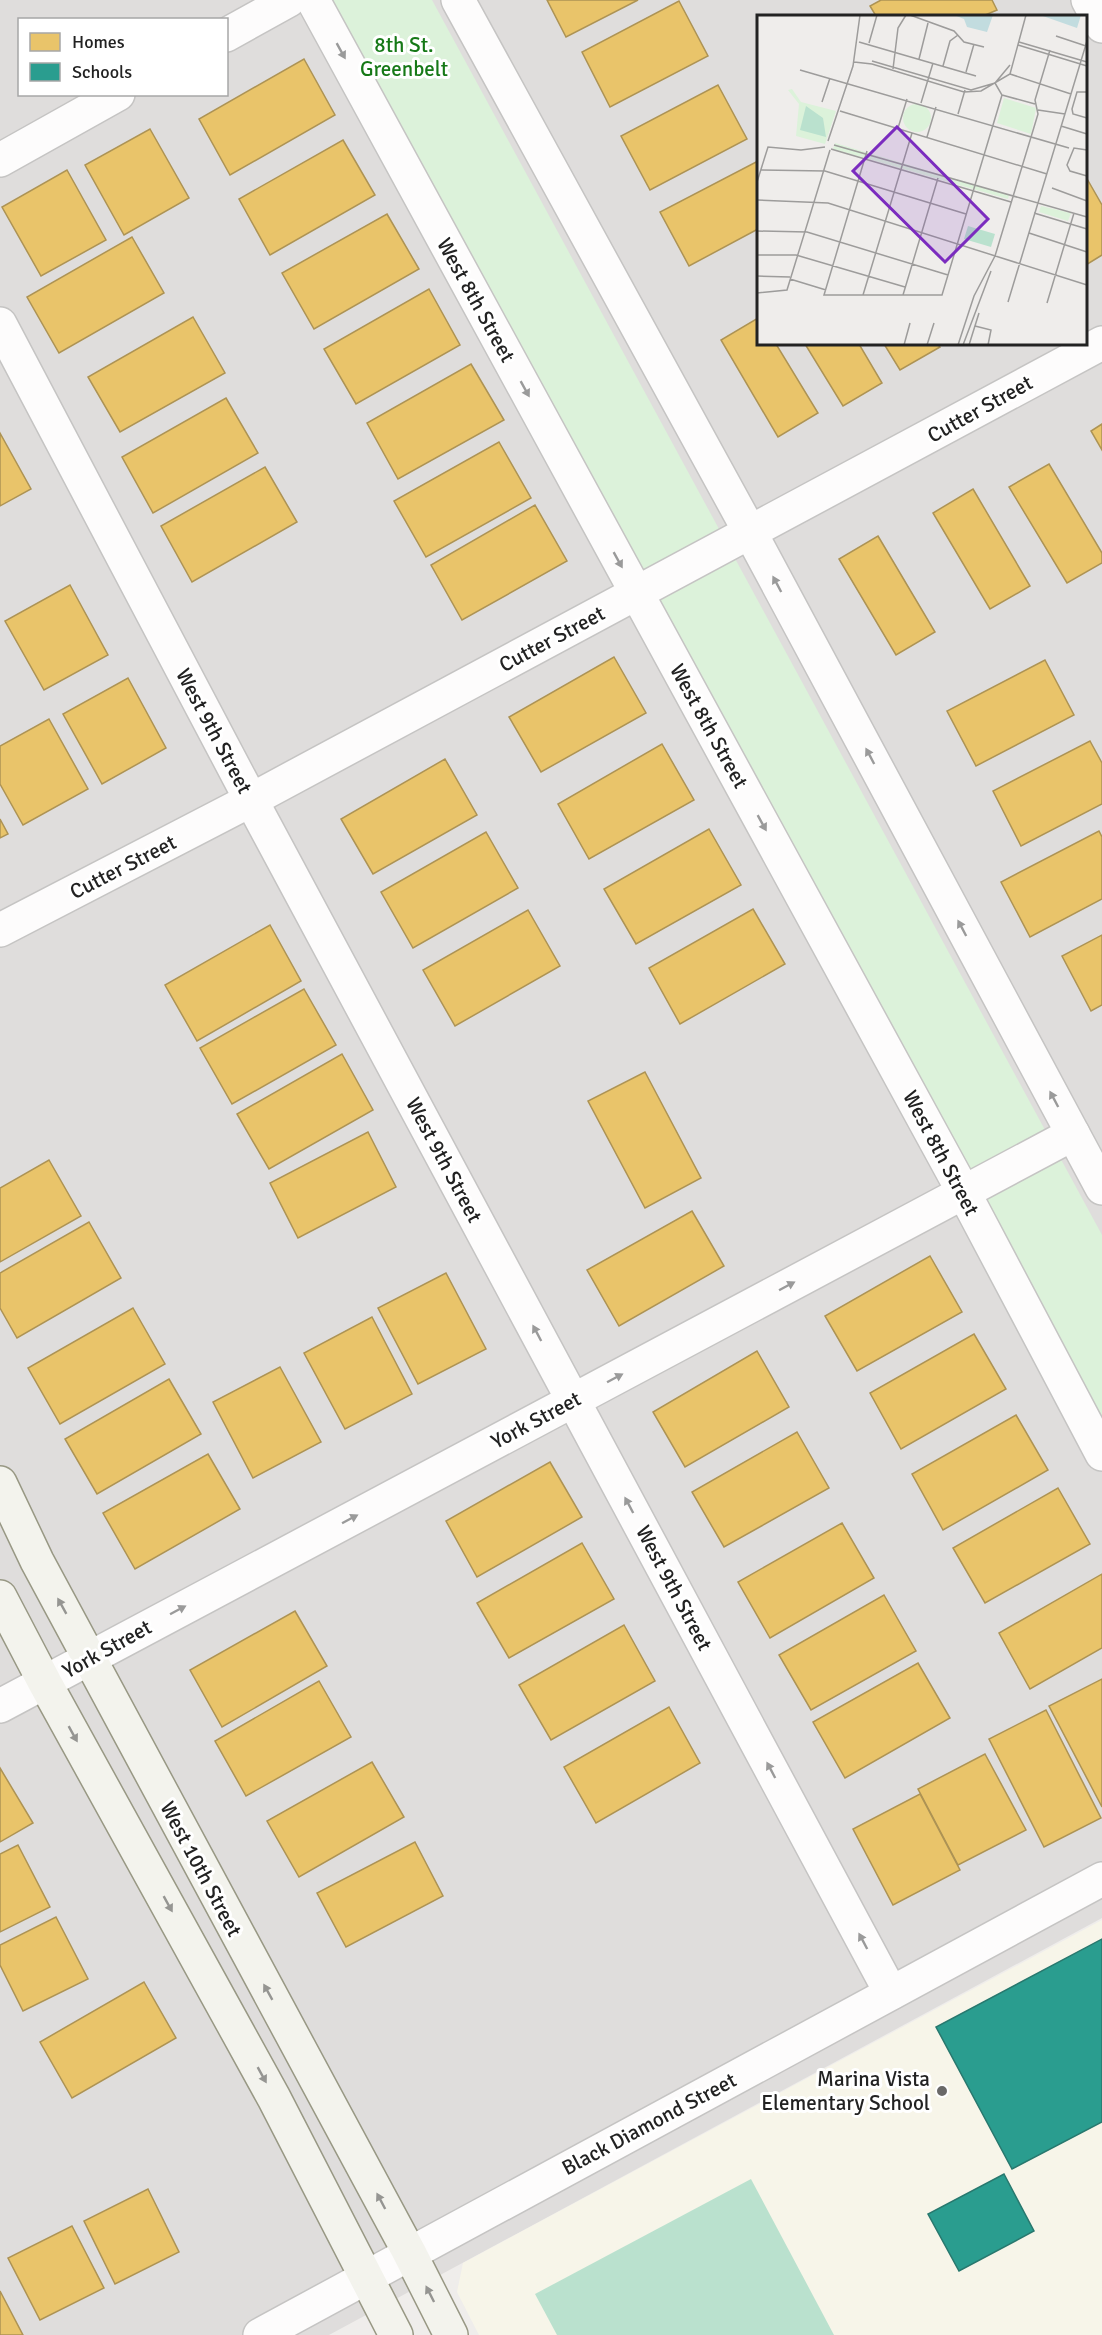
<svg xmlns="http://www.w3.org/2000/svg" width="1102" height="2335" font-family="Signika,sans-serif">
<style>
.residential{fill:#dfdddc;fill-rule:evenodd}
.education{fill:#f7f5e9}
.park{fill:#dcf2da}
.pitch{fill:#bae1ce}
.homes{fill:#e9c46a;stroke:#ad9354;stroke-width:1.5}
.schools{fill:#2a9d8f;stroke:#28786e;stroke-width:1.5}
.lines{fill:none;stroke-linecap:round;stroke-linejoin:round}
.street-casing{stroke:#c5c4c3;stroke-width:36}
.secondary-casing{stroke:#989884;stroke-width:36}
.street{stroke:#fdfcfc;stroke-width:33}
.secondary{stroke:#f3f3ed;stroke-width:33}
.oneway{fill:#9a9a9a}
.oneway2{fill:#959592}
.poi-dot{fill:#6a6968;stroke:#fff;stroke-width:2}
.labels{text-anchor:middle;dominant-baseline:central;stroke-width:6;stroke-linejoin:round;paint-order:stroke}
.park-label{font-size:21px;fill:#167917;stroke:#fff}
.street-label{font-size:21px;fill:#222;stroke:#fff}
.poi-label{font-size:21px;fill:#222;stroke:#fff;text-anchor:end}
.inset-road{fill:none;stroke:#9d9c9b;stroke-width:1.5}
.view{fill:#7b2cbf;fill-opacity:0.15;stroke:#7b2cbf;stroke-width:3}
.inset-edge{fill:none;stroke:#222;stroke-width:3}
</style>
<rect width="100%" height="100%" fill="#efedeb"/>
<!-- residential -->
<path class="residential" d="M0 0H1102V1918L329 2335H0ZM758 16H1086V344H758ZM20 20H226V94H20Z"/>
<!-- education -->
<polygon class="education" points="1102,1920 1102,2335 479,2335 457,2292 463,2263"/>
<!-- park -->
<polygon class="park" points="313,0 432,0 1102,1235 1102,1432"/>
<!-- pitch -->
<polygon class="pitch" points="751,2179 834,2335 557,2335 535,2294"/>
<!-- homes -->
<g class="homes">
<polygon points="547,0 638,0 566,37"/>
<polygon points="881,0 992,0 997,10 983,16 876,16 870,6"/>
<polygon points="679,1 708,56 610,107 582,52"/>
<polygon points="304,59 335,115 230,175 199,119"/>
<polygon points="718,85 747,139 650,190 621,136"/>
<polygon points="150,129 189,198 124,235 85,165"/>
<polygon points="343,140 375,195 270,255 239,199"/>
<polygon points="758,161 758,229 689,266 660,212"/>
<polygon points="67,170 106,240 41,276 2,207"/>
<polygon points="1086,177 1102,205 1102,255 1086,265"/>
<polygon points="387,214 419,269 314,329 282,273"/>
<polygon points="132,237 164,293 59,353 27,297"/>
<polygon points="429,289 460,345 356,404 324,349"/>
<polygon points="193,317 225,373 120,432 88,377"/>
<polygon points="758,318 758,344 776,344 818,413 778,437 721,340"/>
<polygon points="805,344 859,344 882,383 843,406"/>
<polygon points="884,344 937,344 940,347 900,370"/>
<polygon points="471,364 504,420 398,479 367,423"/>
<polygon points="226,398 258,453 153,513 122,457"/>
<polygon points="1102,424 1102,450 1091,431"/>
<polygon points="0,433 31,489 0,506"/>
<polygon points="499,442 531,498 426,557 394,501"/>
<polygon points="1049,464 1102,553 1102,563 1067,583 1009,487"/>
<polygon points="265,467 297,522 192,582 161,526"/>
<polygon points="973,489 1030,586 990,609 933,513"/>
<polygon points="535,505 567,561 462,620 431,565"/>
<polygon points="878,536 935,632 896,655 839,559"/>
<polygon points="70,585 108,655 44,690 5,621"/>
<polygon points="614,657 646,713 541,772 509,717"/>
<polygon points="1045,660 1074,715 976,766 947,711"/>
<polygon points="128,678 166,748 102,784 63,714"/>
<polygon points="49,719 88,789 23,825 0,784 0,746"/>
<polygon points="1090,741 1102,763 1102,804 1021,846 993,791"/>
<polygon points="662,744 694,800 589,859 558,804"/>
<polygon points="445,759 477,815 373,874 341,819"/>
<polygon points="0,819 8,834 0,838"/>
<polygon points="709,829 741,885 636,944 604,889"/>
<polygon points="1099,831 1102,837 1102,899 1030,937 1001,882"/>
<polygon points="486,832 518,888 413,948 381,892"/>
<polygon points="753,909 785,964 680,1024 649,968"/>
<polygon points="528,910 560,966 455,1026 423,970"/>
<polygon points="270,925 301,981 197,1041 165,985"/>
<polygon points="1102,935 1102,1005 1091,1011 1062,956"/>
<polygon points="304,989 336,1045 232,1104 200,1048"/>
<polygon points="342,1054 373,1110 269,1169 237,1114"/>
<polygon points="645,1072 701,1178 645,1208 588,1101"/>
<polygon points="368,1132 396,1187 298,1238 270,1183"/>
<polygon points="49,1160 81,1216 0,1262 0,1188"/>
<polygon points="692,1211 724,1266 619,1326 587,1270"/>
<polygon points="89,1222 121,1278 17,1338 0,1308 0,1273"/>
<polygon points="930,1256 962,1312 857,1371 825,1316"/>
<polygon points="446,1273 486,1349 418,1384 378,1308"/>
<polygon points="133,1308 165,1364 60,1424 28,1368"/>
<polygon points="372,1317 412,1394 345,1429 304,1353"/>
<polygon points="974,1334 1006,1389 901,1449 870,1393"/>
<polygon points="757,1351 789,1407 685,1467 653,1412"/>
<polygon points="280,1367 321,1442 253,1478 213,1402"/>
<polygon points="169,1379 201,1434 97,1494 65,1439"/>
<polygon points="1016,1415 1048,1470 943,1530 912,1474"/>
<polygon points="797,1432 829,1488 724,1547 692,1492"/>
<polygon points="208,1454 240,1509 135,1569 103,1513"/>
<polygon points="550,1462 582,1517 477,1577 446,1521"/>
<polygon points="1058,1488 1090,1544 985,1603 953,1548"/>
<polygon points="842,1523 874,1578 770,1638 738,1582"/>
<polygon points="582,1543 614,1599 509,1658 477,1603"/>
<polygon points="1102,1574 1102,1648 1030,1689 999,1633"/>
<polygon points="884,1595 916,1651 811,1710 779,1655"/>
<polygon points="295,1611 327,1666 222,1727 190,1670"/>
<polygon points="624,1625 655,1681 551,1740 519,1685"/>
<polygon points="918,1663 950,1718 845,1778 813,1722"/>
<polygon points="1102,1679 1102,1807 1049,1706"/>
<polygon points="319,1681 351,1737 246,1796 215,1741"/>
<polygon points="669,1707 700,1763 596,1823 564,1767"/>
<polygon points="1046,1710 1101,1818 1044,1847 989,1739"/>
<polygon points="985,1754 1026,1830 958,1865 918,1789"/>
<polygon points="372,1762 404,1817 299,1877 267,1821"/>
<polygon points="0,1768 33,1823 0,1842"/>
<polygon points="920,1794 960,1870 893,1905 853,1829"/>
<polygon points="415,1842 443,1896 346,1947 317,1893"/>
<polygon points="18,1845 50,1907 0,1932 0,1854"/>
<polygon points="56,1917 88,1979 23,2011 0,1965 0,1945"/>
<polygon points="144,1982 176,2038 72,2098 40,2042"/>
<polygon points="148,2189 179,2252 115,2284 84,2221"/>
<polygon points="72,2226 104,2288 40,2320 8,2258"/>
<polygon points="0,2291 23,2335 0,2335"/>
</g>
<!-- schools -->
<g class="schools">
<polygon points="1102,1939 1102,2122 1012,2169 936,2027"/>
<polygon points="1004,2174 1034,2231 959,2271 928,2214"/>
</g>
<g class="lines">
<defs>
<g id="street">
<polyline points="313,0 963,1191 1102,1454"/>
<polyline points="458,0 751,534 1102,1188"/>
<polyline points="1088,0 1102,26"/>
<polyline points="226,35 289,0"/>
<polyline points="0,160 118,94"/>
<polyline points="0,324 251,800 891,1993"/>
<polyline points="0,930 251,800 1102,343"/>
<polyline points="0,1706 1073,1134"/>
<polyline points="260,2335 1102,1879"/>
</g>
<g id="secondary">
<polyline points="0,1483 37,1561 409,2252 451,2335"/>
<polyline points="0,1597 45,1683 274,2098 396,2335"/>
</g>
</defs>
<!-- street casing -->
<use href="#street" class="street-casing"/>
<!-- secondary casing -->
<use href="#secondary" class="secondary-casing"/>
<!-- street -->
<use href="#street" class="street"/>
<!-- secondary -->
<use href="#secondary" class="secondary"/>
</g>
<!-- one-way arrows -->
<defs><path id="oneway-solid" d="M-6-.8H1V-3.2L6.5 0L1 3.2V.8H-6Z" transform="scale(1.5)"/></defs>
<g class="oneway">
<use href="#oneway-solid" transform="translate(341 51) rotate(61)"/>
<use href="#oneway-solid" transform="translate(525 389) rotate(61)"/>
<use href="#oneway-solid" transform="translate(618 560) rotate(61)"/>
<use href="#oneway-solid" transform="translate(777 584) rotate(-118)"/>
<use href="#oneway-solid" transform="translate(870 756) rotate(-118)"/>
<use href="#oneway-solid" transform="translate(762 823) rotate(61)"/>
<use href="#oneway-solid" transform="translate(962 928) rotate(-118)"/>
<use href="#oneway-solid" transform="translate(1054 1099) rotate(-118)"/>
<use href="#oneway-solid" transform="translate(787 1286) rotate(-28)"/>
<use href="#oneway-solid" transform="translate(537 1333) rotate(-118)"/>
<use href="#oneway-solid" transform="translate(615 1378) rotate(-28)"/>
<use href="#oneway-solid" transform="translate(629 1505) rotate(-118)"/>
<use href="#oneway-solid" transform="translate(350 1519) rotate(-28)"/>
<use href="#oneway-solid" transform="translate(178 1610) rotate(-28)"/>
<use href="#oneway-solid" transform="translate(771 1770) rotate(-118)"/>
<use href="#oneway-solid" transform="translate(863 1941) rotate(-118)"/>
</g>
<g class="oneway2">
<use href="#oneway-solid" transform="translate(62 1606) rotate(-119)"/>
<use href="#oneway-solid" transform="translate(73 1734) rotate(61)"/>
<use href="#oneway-solid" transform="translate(168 1904) rotate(61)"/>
<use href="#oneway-solid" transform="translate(268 1992) rotate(-119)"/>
<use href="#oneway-solid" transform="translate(262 2075) rotate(61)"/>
<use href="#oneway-solid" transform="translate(381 2201) rotate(-118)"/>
<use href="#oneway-solid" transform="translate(430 2294) rotate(-117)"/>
</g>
<!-- markers -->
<circle class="poi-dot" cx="942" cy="2091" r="6"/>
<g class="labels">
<!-- park labels -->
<g class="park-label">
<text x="404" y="45">8th St.<tspan x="404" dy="24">Greenbelt</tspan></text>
</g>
<!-- street labels -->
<g class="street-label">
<text transform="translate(476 300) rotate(61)">West 8th Street</text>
<text transform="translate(980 409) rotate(-29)">Cutter Street</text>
<text transform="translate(552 639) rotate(-28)">Cutter Street</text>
<text transform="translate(709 726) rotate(61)">West 8th Street</text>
<text transform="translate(214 731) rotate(62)">West 9th Street</text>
<text transform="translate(123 867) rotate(-27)">Cutter Street</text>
<text transform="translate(941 1153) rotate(62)">West 8th Street</text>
<text transform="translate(444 1160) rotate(62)">West 9th Street</text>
<text transform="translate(536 1420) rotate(-28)">York Street</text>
<text transform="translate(674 1588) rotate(62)">West 9th Street</text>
<text transform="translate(107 1649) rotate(-29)">York Street</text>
<text transform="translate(201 1869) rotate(62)">West 10th Street</text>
<text transform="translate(649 2124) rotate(-28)">Black Diamond Street</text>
</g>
<!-- poi labels -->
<g class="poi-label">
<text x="930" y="2079">Marina Vista<tspan x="930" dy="24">Elementary School</tspan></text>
</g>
</g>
<!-- overview -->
<g transform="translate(757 15)">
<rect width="330" height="330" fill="#efedeb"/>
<path d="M35 74 44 87 79 96 68 129 39 121 42 89 31 75ZM247 83 279 93 274 119 240 108ZM146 103a14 14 0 1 1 28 0a14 14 0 1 1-28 0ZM78 128 252 180 251 184 76 134ZM284 191 314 198 311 206 282 197Z" fill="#dcf2da"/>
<path d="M49 91 66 103 69 122 43 115ZM211 211 238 219 234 232 207 224Z" fill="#bae1ce"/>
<path d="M197 0H236L230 17 210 12 207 4ZM283 0H324L320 13Z" fill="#c2dcdf"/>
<path class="inset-road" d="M153 0 197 16 207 27 227 32M299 21 329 31M102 27 219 61M262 27 330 47M112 28 120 0M261 30 330 51M162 44 171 8M115 46 214 75 238 68 253 50M97 47 115 49 207 77 224 76 253 59 269 0M186 51 193 26 201 20M136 54 141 13 149 0M43 55 312 133M209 57 217 29M253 59 314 79M330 77H320L315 94 316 99 330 103M245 80 278 89M65 87 73 63M164 88 176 48M281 95 308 99M83 96 290 159M201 99 208 75M304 111 330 119M141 113 150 84M170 122 179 92M71 126 96 51 103 0M77 130 330 202M74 134 254 187M330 135 317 133 310 150 313 156 330 161M110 136 67 280H185L245 80 238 68M4 155 68 156 209 199M0 167 11 132 44 135 68 132M295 173 330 186M0 185 71 188 330 270M277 198 330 214M0 216 50 217 191 260M272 218 330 237M0 240H39L148 272M238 241 281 99 278 85 293 35M0 261 33 262M33 264 69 275M0 278 30 275 73 135M106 280 155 118M146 280 181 163M251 287 330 26M290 288 317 198M218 311 234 315 231 330M147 330 153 308M170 330 177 308M201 330 217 281 238 241M206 330 234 256M212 330 222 298"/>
<path class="view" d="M140 112 231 204 188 247 96 156Z"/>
<rect width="330" height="330" class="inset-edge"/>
</g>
<!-- legend -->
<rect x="18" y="18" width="210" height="78" fill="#ffffff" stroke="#a7a7a7" stroke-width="1.5"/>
<rect x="30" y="33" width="30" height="18" fill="#e9c46a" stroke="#a7a7a7" stroke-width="1.5"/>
<text x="72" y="48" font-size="18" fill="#222222">Homes</text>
<rect x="30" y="63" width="30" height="18" fill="#2a9d8f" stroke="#a7a7a7" stroke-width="1.5"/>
<text x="72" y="78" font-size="18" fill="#222222">Schools</text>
</svg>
